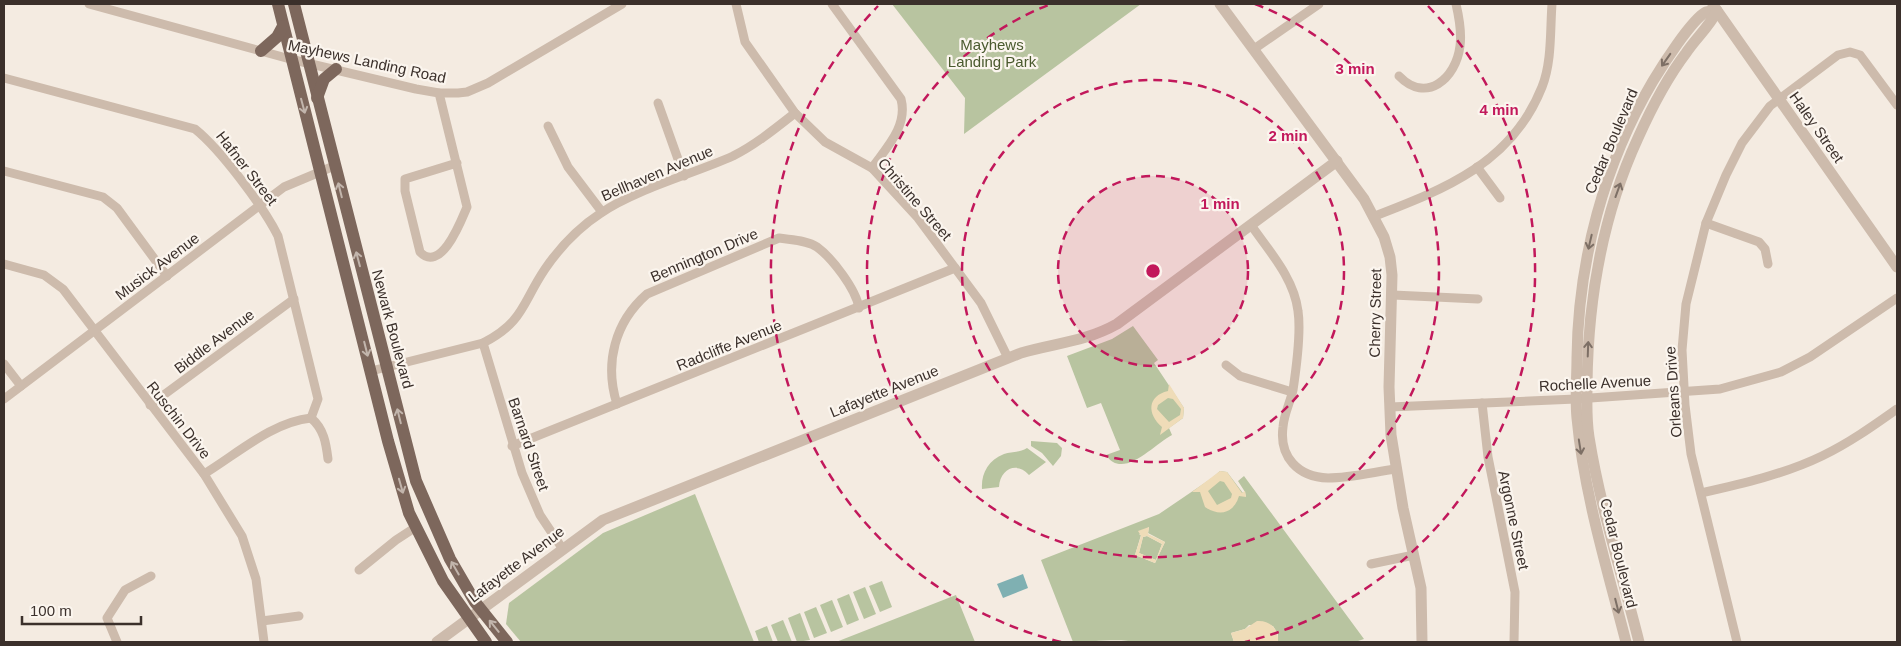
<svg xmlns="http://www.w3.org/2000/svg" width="1901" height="646" font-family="Helvetica,sans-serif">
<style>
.green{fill:#b8c4a0;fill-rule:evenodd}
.sand{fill:#efdcb8;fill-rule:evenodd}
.water{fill:#7fb0b2}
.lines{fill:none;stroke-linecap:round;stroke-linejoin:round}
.minor{stroke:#cdbbac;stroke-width:9}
.tertiary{stroke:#cdbbac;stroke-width:11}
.primary{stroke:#7d675c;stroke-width:12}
.oneway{stroke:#7d6f65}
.oneway2{stroke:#c2b5ac}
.ring{fill:none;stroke:#c2185b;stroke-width:2.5;stroke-dasharray:9 6}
.labels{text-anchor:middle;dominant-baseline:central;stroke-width:4.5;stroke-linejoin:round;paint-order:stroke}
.park-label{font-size:15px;fill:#4a5a2e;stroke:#fbf5ee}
.street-label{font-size:15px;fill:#3b302b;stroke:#fbf5ee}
.centre{fill:#c2185b;stroke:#fbf5ee;stroke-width:2.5}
.ring-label{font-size:15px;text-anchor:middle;font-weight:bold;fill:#c2185b;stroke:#fbf5ee;stroke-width:4.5;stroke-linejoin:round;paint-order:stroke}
</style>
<rect width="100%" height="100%" fill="#f4ebe1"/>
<!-- green -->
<g class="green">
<polygon points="892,4 1141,4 964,134 965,98"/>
<path d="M1133 326 1158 360 1154 363 1184 408 1183 418 1169 428 1172 435C1154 444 1123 481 1106 455L1120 450 1101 403 1087 408 1067 356 1112 339Z"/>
<polygon points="1031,441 1057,443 1062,448 1061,456 1053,466 1042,453 1031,446"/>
<path d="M1027 448 1046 462 1029 475C1017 461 1000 469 999 487L982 489C981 474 988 460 1004 454 1012 451 1020 453 1027 448Z"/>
<path d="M1220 471 1227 472 1246 497 1245 492 1238 481 1244 476 1364 639 1355 642H1278V634L1273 626 1249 625 1245 629 1231 633 1234 642H1134C1121 638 1089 642 1073 642L1041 560 1159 514 1212 478ZM1149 527 1148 533 1165 542 1155 563 1135 555 1141 535H1139Z"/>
<polygon points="695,494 754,642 521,642 506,624 509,603 603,533"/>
<polygon points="1147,536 1162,544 1156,560 1139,553 1143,537"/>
<polygon points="882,581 892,607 880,612 869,586"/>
<polygon points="865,587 876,614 864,619 853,592"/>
<polygon points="849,594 859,620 847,625 837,599"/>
<polygon points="956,595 975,642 836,642"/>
<polygon points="832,600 843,627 831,632 820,605"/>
<polygon points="816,607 827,633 814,638 804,612"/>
<polygon points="800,613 810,640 797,642 788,618"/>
<polygon points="783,620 792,642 778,642 771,625"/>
<polygon points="767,626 773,642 759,642 755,631"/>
</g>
<!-- sand -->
<g class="sand">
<path d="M1169 384 1184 408 1183 418 1160 435 1162 427C1147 414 1147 396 1168 391ZM1168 398 1173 399 1181 409 1180 415 1169 422 1157 409 1158 405Z"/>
<path d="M1220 471 1227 472 1242 493 1245 491 1246 497 1239 496C1234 513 1220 517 1205 507L1200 492H1192ZM1220 481 1224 482 1232 494 1231 498 1217 505 1208 491Z"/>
<path d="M1149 527 1148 534 1165 542 1155 563 1135 555 1141 536 1138 531ZM1147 536 1162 544 1156 560 1139 553 1143 537Z"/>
<path d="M1257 621C1270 620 1279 629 1278 642H1234L1231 633 1245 629Z"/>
</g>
<!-- water -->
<polygon class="water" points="1023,574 1028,588 1003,598 997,584"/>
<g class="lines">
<!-- minor -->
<g class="minor">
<polyline points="89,4 290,59 416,89 439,93 458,93 467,92 488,83 622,4"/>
<polyline points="736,4 745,42 795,113 825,142 872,168 918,218 981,303 1008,358"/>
<path d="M832 4 901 99C908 126 887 147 872 168"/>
<polyline points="1254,49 1319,4"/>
<path d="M1399 76C1426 104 1456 79 1460 46 1462 32 1459 17 1456 4"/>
<path d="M4 78 195 129C220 149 263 206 278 236L318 399 311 418"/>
<path d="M439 93 467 207C461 221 441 274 420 252L405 191V179L457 163"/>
<polyline points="658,103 684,176"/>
<polyline points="548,126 568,167 602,212"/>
<polyline points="1477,167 1500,198"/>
<polyline points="4,171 103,197 117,208 167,276"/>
<path d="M1375 216C1445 189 1512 163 1542 87 1552 62 1550 31 1552 4"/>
<polyline points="1706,223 1759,242 1765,249 1768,264"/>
<path d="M1251 225C1269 251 1294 278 1298 311 1301 331 1296 370 1293 390 1290 403 1284 414 1283 427 1279 457 1298 477 1328 478 1350 478 1374 472 1396 469"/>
<polyline points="4,264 44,275 63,289 204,474 242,536 256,579 264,642"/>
<polyline points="1393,295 1478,299"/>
<polyline points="483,343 522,473 540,515 562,548"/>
<polyline points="4,364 21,386"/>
<polyline points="1226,365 1240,376 1292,392"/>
<path d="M371 371 483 343C524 322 522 303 545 269 560 247 578 228 601 213 636 189 693 174 733 156 755 145 776 128 795 113"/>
<polyline points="4,399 284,187 334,166"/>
<polyline points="1482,403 1488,457 1515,592 1514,642"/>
<path d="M617 404C604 363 615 322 647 294L779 238C791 240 807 240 817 247 832 258 856 289 859 308"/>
<polyline points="150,405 294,299"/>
<polyline points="1390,407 1576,399 1720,389 1781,372 1810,357 1897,298"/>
<path d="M311 418C324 429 326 443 328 459"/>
<polyline points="512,446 955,268"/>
<path d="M204 474C237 454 272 422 311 418"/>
<path d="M1701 493C1741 484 1785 474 1822 456 1849 443 1873 426 1897 409"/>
<polyline points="1371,564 1414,555"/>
<polyline points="359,570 396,540 416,527"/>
<polyline points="262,621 299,616"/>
<polyline points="117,642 107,618 125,590 151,576"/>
<polyline points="1737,642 1691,454 1685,405 1682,350 1686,304 1706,223 1726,175 1742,143 1770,106 1838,55 1850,52 1860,55 1897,105"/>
</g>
<!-- tertiary -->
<g class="tertiary">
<polyline points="1220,4 1364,199 1384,237 1390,257 1392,275 1389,387 1391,435 1403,508 1421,588 1422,642"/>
<polyline points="1713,5 1897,267"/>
<path d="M437 642 603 520 1021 353C1055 343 1085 342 1117 324L1337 161"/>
<path d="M1626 642C1607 568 1584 494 1577 418 1575 398 1577 377 1577 358 1578 261 1604 164 1653 81 1662 66 1692 19 1706 12 1709 11 1714 11 1717 11"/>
<path d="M1639 642C1622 574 1600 506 1589 437 1586 419 1587 402 1587 384 1588 300 1602 216 1638 138 1651 109 1667 78 1686 53 1696 38 1709 27 1717 11"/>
</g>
<!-- primary -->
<g class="primary">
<polyline points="278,4 388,441 409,513 443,581 486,642"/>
<polyline points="294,4 416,481 450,559 475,602 507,642"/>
<polyline points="261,51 277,37 283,26"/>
<polyline points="317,98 324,79 336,69"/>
</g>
</g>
<!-- one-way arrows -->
<defs><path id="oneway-shaft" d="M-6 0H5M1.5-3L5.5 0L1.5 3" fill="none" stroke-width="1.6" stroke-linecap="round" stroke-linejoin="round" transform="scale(1.25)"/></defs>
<g class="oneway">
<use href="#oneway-shaft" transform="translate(1666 60) rotate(125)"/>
<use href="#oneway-shaft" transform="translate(1618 190) rotate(-70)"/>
<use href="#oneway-shaft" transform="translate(1590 242) rotate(103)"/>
<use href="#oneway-shaft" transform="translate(1588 349) rotate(-88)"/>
<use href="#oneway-shaft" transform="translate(1580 447) rotate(81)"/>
<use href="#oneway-shaft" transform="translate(1617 606) rotate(76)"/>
</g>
<g class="oneway2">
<use href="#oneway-shaft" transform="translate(303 106) rotate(75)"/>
<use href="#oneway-shaft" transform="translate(340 190) rotate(-104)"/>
<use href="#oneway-shaft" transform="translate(358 259) rotate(-105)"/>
<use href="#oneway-shaft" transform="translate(366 349) rotate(76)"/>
<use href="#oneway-shaft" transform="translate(399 416) rotate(-104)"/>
<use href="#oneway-shaft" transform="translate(401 486) rotate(74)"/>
<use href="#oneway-shaft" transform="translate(455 568) rotate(-120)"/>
<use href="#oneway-shaft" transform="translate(494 626) rotate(-129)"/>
</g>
<!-- distance rings -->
<circle cx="1153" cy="271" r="95" fill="#c2185b" fill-opacity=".12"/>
<g class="ring">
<circle cx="1153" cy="271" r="95"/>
<circle cx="1153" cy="271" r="191"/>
<path d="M1255 4A286 286 0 1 1 1051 4"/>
<path d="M1061 642A382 382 0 0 1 878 6M1428 6A382 382 0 0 1 1245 642"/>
</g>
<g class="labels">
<!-- park labels -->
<g class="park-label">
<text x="992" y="44">Mayhews<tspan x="992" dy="17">Landing Park</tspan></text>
</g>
<!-- street labels -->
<g class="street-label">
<text transform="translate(367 61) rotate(12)">Mayhews Landing Road</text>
<text transform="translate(1817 127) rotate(55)">Haley Street</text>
<text transform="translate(1611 141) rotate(-67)">Cedar Boulevard</text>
<text transform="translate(247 168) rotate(52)">Hafner Street</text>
<text transform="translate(657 173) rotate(-23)">Bellhaven Avenue</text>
<text transform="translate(915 199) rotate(49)">Christine Street</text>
<text transform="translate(704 255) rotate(-23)">Bennington Drive</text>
<text transform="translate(157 266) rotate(-37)">Musick Avenue</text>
<text transform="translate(1375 313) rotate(-89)">Cherry Street</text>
<text transform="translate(393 329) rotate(75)">Newark Boulevard</text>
<text transform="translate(214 341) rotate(-37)">Biddle Avenue</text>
<text transform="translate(729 345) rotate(-22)">Radcliffe Avenue</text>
<text transform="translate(1595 383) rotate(-3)">Rochelle Avenue</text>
<text transform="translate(884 391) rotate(-22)">Lafayette Avenue</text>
<text transform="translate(1673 392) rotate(-94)">Orleans Drive</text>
<text transform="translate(179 420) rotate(52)">Ruschin Drive</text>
<text transform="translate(529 444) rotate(71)">Barnard Street</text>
<text transform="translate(1514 520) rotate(78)">Argonne Street</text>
<text transform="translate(1619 553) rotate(76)">Cedar Boulevard</text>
<text transform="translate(516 564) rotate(-37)">Lafayette Avenue</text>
</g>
</g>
<circle cx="1153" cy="271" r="8" class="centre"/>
<g class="ring-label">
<text x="1355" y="74">3 min</text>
<text x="1499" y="115">4 min</text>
<text x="1288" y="141">2 min</text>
<text x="1220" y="209">1 min</text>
</g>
<!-- border -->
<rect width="1901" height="646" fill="none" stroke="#3b302b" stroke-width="10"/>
<!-- scale -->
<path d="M22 616v8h119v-8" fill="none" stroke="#3b302b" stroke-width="2.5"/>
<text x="30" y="616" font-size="15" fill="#3b302b" stroke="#fbf5ee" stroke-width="4" paint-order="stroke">100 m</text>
</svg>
